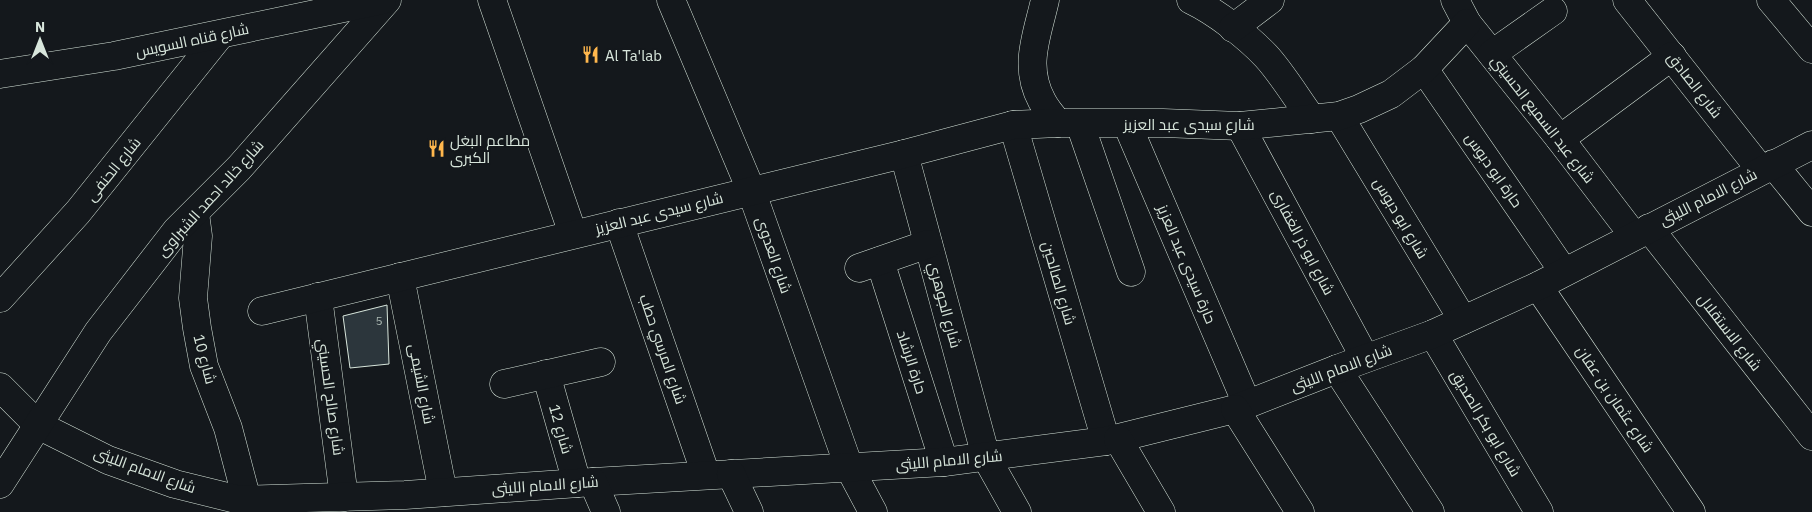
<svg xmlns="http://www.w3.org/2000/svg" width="1812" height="512" font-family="'IBM Plex Sans',Cairo,sans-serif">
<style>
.building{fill:#2c363c;stroke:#d8e6dc}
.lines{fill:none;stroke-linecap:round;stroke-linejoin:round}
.minor-casing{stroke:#d8e6dc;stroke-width:29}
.secondary-casing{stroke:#d8e6dc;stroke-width:29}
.minor{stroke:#14181c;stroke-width:28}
.secondary{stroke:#14181c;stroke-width:28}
.labels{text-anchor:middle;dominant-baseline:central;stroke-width:4;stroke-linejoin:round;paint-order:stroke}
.number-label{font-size:12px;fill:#adbab4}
.street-label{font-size:15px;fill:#d8e6dc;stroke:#14181c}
.poi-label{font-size:15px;fill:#d8e6dc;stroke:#14181c;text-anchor:start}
</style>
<rect width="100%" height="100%" fill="#14181c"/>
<!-- building -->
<polygon class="building" points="387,305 389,364 350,368 343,316"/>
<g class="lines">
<defs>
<g id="minor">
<polyline points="492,0 573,234"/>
<polyline points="671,0 751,190 849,467 873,512"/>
<path d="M1045 0C1037 36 1023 66 1042 101 1046 109 1052 116 1058 123"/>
<path d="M1191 0C1216 12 1247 36 1266 56 1281 72 1298 100 1312 119"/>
<polyline points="1455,0 1467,23 1560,139 1634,236"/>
<polyline points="1627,0 1761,170"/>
<polyline points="1771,0 1812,49"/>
<polyline points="1233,28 1270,0"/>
<polyline points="1492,54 1553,11"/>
<polyline points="1424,69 1564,272"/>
<polyline points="1339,116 1463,320"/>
<polyline points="1080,124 1131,272"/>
<polyline points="1127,124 1247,404"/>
<polyline points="1013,125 1106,441"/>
<polyline points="1240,126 1365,358"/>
<polyline points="1560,139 1672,56"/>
<polyline points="904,154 986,457 1017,512"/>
<polyline points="1773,164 1812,212"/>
<polyline points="195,213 198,236 193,298 197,328 204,366 228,428 247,500"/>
<polyline points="619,223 706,475"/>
<polyline points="1649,228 1812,436"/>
<polyline points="880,261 944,462"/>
<polyline points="859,268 928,244"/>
<polyline points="400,277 443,492"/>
<polyline points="1538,286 1691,512"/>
<polyline points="318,297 344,497"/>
<polyline points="0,298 78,212 220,35"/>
<polyline points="262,311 904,154 1013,125 1058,123 1163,123 1240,126 1339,116 1359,109 1391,94 1424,69 1467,23"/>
<polyline points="1433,334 1539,512"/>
<polyline points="1337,369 1430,512"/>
<polyline points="546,374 577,483"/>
<polyline points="504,384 601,362"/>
<polyline points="0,387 38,425 108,460 175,484 240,500 405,495 593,482 944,462 1106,441 1235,409 1337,369 1433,334 1538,286 1812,145"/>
<polyline points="1235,409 1300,512"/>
<polyline points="1118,439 1161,512"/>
<polyline points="731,474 749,512"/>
<polyline points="593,482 606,512"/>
<polyline points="0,484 98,332 176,231 239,168 387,0"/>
</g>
<polyline id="secondary" points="0,74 114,56 382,0"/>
</defs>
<!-- minor casing -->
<use href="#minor" class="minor-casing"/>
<!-- secondary casing -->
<use href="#secondary" class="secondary-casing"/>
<!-- minor -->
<use href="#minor" class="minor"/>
<!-- secondary -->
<use href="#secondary" class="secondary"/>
</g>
<!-- icons -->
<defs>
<symbol id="restaurant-bare" viewBox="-9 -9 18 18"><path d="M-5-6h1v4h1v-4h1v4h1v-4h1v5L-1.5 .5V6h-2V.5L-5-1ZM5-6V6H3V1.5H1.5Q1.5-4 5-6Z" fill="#ffb74d" stroke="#14181c" stroke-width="2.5" paint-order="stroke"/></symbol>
</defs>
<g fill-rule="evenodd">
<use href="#restaurant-bare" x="578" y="42" width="25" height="25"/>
<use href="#restaurant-bare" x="424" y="136" width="25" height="25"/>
</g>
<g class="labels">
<!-- number labels -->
<g class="number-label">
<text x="379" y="320">5</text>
</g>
<!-- street labels -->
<g class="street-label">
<text transform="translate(192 40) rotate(-12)">شارع قناه السويس</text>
<text transform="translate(1695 85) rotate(52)">شارع الصادق</text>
<text transform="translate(1543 119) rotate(52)">شارع عبد السميع الحسيني</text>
<text x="1189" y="124">شارع سيدى عبد العزيز</text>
<text transform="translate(113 169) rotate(-51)">شارع الحنفى</text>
<text transform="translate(1494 170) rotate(55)">حارة ابو دبوس</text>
<text transform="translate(1708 197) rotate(-27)">شارع الامام الليثى</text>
<text transform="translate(210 198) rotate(-48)">شارع خالد احمد الشبراوى</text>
<text transform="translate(659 213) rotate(-14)">شارع سيدى عبد العزيز</text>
<text transform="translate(1401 218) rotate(59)">شارع ابو دبوس</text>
<text transform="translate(1303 242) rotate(62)">شارع ابو ذر الغفارى</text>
<text transform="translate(774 255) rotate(71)">شارع العدوى</text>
<text transform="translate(1187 264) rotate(67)">حارة سيدى عبد العزيز</text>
<text transform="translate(1059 283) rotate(74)">شارع الصالحين</text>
<text transform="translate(945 305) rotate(75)">شارع الجوهري</text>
<text transform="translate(1730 332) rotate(52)">شارع الاستقلال</text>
<text transform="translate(663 349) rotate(71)">شارع المرسي حطب</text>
<text transform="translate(205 359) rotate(75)">شارع 10</text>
<text transform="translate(912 362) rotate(72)">حارة الرشاد</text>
<text transform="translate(1341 368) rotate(-21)">شارع الامام الليثى</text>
<text transform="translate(422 384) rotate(79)">شارع الشيمى</text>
<text transform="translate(331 397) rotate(82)">شارع صالح الحسيني</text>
<text transform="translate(1615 399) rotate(56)">شارع عثمان بن عفان</text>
<text transform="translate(1486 423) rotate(59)">شارع ابو بكر الصديق</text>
<text transform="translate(561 429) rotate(74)">شارع 12</text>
<text transform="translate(949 460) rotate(-5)">شارع الامام الليثى</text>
<text transform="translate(145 470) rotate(20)">شارع الامام الليثى</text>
<text transform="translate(545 485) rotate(-4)">شارع الامام الليثى</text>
</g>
<!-- poi labels -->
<g class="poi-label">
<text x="605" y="55">Al Ta'lab</text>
<text x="450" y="140">مطاعم البغل<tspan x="450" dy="17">الكبرى</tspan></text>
</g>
</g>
<!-- north arrow -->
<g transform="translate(40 40)" stroke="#14181c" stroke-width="4" paint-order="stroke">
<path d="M0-4L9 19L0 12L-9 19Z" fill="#d8e6dc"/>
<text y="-8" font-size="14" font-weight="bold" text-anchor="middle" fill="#d8e6dc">N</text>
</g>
</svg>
